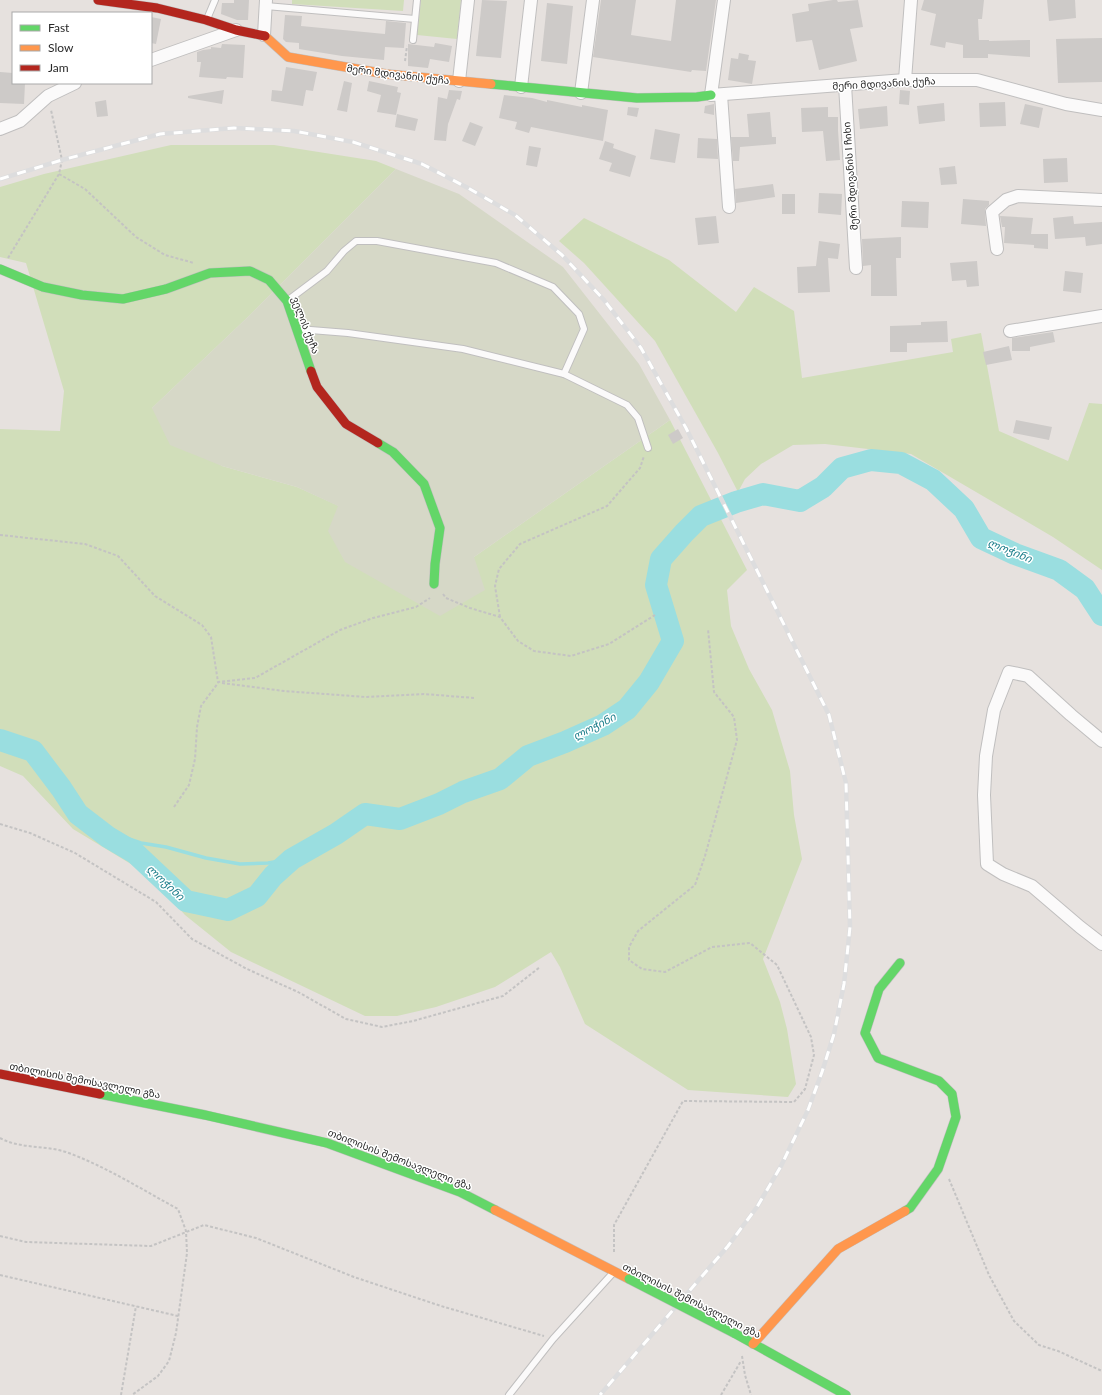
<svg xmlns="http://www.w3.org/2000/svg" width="1102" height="1395" font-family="Lato,'Noto Sans Georgian',sans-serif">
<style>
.green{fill:#d1deba}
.cemetery{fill:#d6d8c7}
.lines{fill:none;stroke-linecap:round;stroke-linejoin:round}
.stream{stroke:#9adee0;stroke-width:3.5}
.river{stroke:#9adee0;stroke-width:22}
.building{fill:#cdcac8}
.lane-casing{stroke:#c0bfbf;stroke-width:8}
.street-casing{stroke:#c0bfbf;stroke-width:14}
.fast-casing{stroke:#c0bfbf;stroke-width:10}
.slow-casing{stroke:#c0bfbf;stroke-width:10}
.jam-casing{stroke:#c0bfbf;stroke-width:10}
.path{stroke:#c4c3c3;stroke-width:2;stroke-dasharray:3 2;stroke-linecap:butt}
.lane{stroke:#fbfafa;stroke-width:6}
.street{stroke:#fbfafa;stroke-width:12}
.fast{stroke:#63d668;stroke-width:9}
.slow{stroke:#ff974d;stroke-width:9}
.jam{stroke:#b3261e;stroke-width:9}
.rail-casing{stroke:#ddddde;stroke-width:4.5}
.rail{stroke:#fff;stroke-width:3;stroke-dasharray:9;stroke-linecap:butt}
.fast-bridge-casing{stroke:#bfbdbc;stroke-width:10;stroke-linecap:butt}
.fast-bridge{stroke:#63d668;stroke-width:9}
.labels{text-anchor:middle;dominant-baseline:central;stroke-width:3;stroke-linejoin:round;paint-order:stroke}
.street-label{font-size:10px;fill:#282828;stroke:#fff}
.water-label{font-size:11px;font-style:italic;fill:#1b7d8a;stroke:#fff}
</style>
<rect width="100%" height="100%" fill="#e6e1de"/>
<!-- green -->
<g class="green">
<polygon points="292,0 404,0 403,11 292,4"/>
<polygon points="421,0 461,0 457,39 417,35"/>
<polygon points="171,145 274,145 376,161 396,169 250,315 152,408 222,466 297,487 339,506 474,557 670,420 747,570 727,590 731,626 749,669 772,710 790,771 794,815 802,859 763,959 780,1002 787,1029 796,1084 788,1097 688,1090 585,1024 560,967 551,952 495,987 436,1007 397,1016 365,1016 231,952 185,915 149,875 73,829 23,776 0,766 0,429 60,431 64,391 26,263 0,257 0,187 44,174"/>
<polygon points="584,218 669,260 736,312 754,287 794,311 802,378 953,352 951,339 981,333 999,431 1068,461 1089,403 1102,404 1102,570 1053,537 911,454 825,444 793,445 761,464 745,479 738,492 718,453 655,341 584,263 559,241"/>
</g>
<!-- cemetery -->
<polygon class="cemetery" points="396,169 459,194 563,267 639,364 670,420 474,557 485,590 440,616 345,562 328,531 338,506 297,487 222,466 170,445 152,408 250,315"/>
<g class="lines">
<!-- stream -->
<polyline class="stream" points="108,837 126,838 141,843 166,847 206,858 240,864 268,863 292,859"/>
<!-- river -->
<polyline class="river" points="0,740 33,751 61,788 78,814 108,837 135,853 186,901 228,910 257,896 273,876 292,859 336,834 365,814 400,819 439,804 463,792 500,779 528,756 565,742 603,725 627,709 649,682 673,641 656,585 661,559 684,533 701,516 736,502 763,494 800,501 823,487 842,468 871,460 901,463 933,480 964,509 981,538 1015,554 1059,570 1085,589 1102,615"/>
</g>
<!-- building -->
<g class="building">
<polygon points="234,0 249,0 248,20 237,20 221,14 222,3 234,3"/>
<polygon points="482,0 507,1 501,58 476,56"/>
<polygon points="601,0 636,0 631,35 671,41 676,0 716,0 706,71 692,70 691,72 593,57"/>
<polygon points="833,0 837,0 838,2 858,0 863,27 850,29 857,61 819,70 812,40 796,42 792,14 809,11 808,4"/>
<polygon points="924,0 984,0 982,19 978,19 979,40 989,40 989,41 1030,40 1030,57 988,54 988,58 963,58 963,45 946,42 945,48 930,45 936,14 921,10"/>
<polygon points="1047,0 1075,0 1076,18 1049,21"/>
<polygon points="547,3 573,6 567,64 541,61"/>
<polygon points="285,15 302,16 301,26 385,34 386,21 406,23 404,48 385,47 384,60 342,56 299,49 299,43 286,42 283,39"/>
<polygon points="151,17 161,19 156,44 151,43"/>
<polygon points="1102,38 1102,82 1058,83 1056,39"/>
<polygon points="435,43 452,46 449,62 430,59 428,68 408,66 408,44 434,47"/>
<polygon points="222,44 245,45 243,78 227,77 226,79 199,77 201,62 197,62 197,52 203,50 211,49 211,47 221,48"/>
<polygon points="739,53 749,55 748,60 756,61 752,84 728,80 731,58 738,59"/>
<polygon points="286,67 317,72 313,91 306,90 303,106 271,101 272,90 282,91"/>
<polygon points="0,72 13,73 13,83 25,83 24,104 0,103"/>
<polygon points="344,81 352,83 347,112 337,110"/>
<polygon points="369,81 398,87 397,92 401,93 396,115 377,112 381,95 367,91"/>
<polygon points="224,90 222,104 188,98 188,96"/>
<polygon points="449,90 462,91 460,100 457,99 448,124 446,141 434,140 438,97 447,99"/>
<polygon points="900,90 910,91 909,105 899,104"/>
<polygon points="504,95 532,98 547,102 547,100 582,107 582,105 608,110 603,141 531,127 529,133 515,129 517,122 499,118"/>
<polygon points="106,100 108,116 97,117 95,102"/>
<polygon points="1005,102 1006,126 980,127 979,103"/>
<polygon points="944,103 945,121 919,124 917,106"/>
<polygon points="714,104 714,115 704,113 705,106"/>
<polygon points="1025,104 1043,108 1039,128 1020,124"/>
<polygon points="887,106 888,126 860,129 858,109"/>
<polygon points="628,107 639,108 637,117 627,115"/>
<polygon points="828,107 828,117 838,117 838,130 840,160 826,161 823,131 802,132 801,108"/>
<polygon points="770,112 772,137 776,137 776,144 740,147 739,161 733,161 731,137 749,137 747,114"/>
<polygon points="397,114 418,119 415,131 395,127"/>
<polygon points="470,122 483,127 475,146 462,141"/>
<polygon points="655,129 680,134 675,163 650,159"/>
<polygon points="698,138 717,139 718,159 697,158"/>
<polygon points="605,141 614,144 613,148 636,156 630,177 609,171 612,163 599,159"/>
<polygon points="529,146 541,148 537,167 526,165"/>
<polygon points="1067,158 1068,182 1044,183 1043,159"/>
<polygon points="955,166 957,184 941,185 939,168"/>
<polygon points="773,184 775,197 736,203 735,189"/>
<polygon points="819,193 842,194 841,215 818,213"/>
<rect x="782" y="194" width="13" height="20"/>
<polygon points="963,199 989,201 989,205 985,209 985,213 986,226 961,224"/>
<polygon points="902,201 929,202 928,228 901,227"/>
<polygon points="716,216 719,243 698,245 695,218"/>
<polygon points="1000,216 1033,218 1031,234 1048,234 1048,249 1034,248 1034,245 1004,243 1005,227 1002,227"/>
<polygon points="1073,216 1074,224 1102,222 1102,244 1086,246 1085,237 1055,239 1053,218"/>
<polygon points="901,237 901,258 896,258 897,296 871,296 871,265 863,266 862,239"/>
<polygon points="819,241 840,244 838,259 828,258 830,292 798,293 797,267 816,266"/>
<polygon points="977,261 979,286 967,287 966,280 952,281 950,263"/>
<polygon points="1065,271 1083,273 1081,293 1063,291"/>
<polygon points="947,321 948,342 907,343 907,352 890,352 890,326 921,325 921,322"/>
<polygon points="1053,332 1055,342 1030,347 1030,351 1012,351 1012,338"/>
<polygon points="1009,346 1012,360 986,365 983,352"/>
<polygon points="1016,420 1052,427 1049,440 1013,433"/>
<polygon points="678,429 683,438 673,444 668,435"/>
</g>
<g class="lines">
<defs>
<g id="lane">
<polyline points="266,6 415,19"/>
<polyline points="207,19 215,0"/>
<polyline points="413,40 417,0"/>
<polyline points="287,301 327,271 344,251 356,241 377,241 496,263 553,287 579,314 584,329 564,374"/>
<polyline points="298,329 348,333 463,349 564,374 627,405 638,418 648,448"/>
<polyline points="509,1395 553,1339 612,1274"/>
</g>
<g id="street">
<polyline points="724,0 711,95 905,80 977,80 1066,104 1102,110"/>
<polyline points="264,35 266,0"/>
<polyline points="151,60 236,30"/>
<polyline points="905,80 911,0"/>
<polyline points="459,81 468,0"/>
<polyline points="845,85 856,268"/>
<polyline points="521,87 531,0"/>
<polyline points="581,93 593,0"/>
<polyline points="721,95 729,207"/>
<polyline points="0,129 20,121 48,96 75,83"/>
<polyline points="997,249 992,212 1006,200 1018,196 1102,200"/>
<polyline points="1010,331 1102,316"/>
<polyline points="1102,741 1071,715 1028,676 1009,672 994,710 986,756 984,795 987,864 1003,874 1032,886 1080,927 1102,944"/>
</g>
<g id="fast">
<polyline points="491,84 637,98 697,97 711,95"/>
<polyline points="0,269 43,287 82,295 123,299 166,289 210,273 250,271 269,280 287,301 311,371"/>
<polyline points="378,443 393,452 424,484 440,528 435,564 434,584"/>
<polyline points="900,963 879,989 865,1033 878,1058 939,1081 952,1094 956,1117 938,1169 910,1208 905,1211"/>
<polyline points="100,1094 205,1115 327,1143 460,1192 495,1210"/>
<polyline points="734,1333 846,1395"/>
</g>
<g id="slow">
<polyline points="265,36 288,57 386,74 491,84"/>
<polyline points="495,1210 629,1279"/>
<polyline points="753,1344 838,1249 905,1211"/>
</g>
<g id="jam">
<polyline points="98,0 157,8 206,20 236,30 265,36"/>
<polyline points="311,371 317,387 346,424 378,443"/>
<polyline points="0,1074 100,1094"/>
</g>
</defs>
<!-- lane casing -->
<use href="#lane" class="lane-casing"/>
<!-- street casing -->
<use href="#street" class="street-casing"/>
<!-- fast casing -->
<use href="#fast" class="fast-casing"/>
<!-- slow casing -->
<use href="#slow" class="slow-casing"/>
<!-- jam casing -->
<use href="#jam" class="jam-casing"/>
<!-- path -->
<g class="path">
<polyline points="405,61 407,46"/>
<polyline points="59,174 85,189 136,237 165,255 194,263"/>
<polyline points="8,258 59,174 62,160 51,110"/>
<polyline points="0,535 85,544 118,556 155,596 202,625 211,637 218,682 255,678 340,630 373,618 416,607 430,598"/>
<polyline points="443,594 446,598 470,608 500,617 518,641 534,651 571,656 609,644 655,615"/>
<polyline points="500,617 495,586 499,569 520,544 607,506 640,468 644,456"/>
<polyline points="222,683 284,691 366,697 424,694 474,698"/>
<polyline points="174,807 189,785 195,759 197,727 201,706 218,683"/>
<polyline points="0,824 30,833 75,853 156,902 192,939 247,969 298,992 346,1019 382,1027 413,1021 503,996 540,967"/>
<path d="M0 1138C20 1149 44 1145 66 1152 105 1166 141 1189 178 1209L186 1231 187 1253 176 1333 169 1361 158 1376 132 1395"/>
<polyline points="949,1179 989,1275 1014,1321 1039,1345 1058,1351 1102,1371"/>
<polyline points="0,1236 26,1242 151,1246 204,1225 256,1238 354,1277 441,1306 544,1336"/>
<polyline points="614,1252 614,1225 683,1101 794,1102 805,1089 814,1055 811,1037 777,965 750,943 712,947 665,972 642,969 629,960 629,947 638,931 695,885 705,856 737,740 734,717 714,692 708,629"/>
<polyline points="0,1275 178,1316"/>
<polyline points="742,1356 745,1375 751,1395"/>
<polyline points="121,1395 136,1306"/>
<polyline points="721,1395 741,1361"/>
</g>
<!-- lane -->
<use href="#lane" class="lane"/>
<!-- street -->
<use href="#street" class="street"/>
<!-- fast -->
<use href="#fast" class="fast"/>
<!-- slow -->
<use href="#slow" class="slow"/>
<!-- jam -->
<use href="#jam" class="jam"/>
<defs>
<polyline id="rail" points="0,179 62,160 160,134 234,128 294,131 353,142 422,164 468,188 515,215 562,255 604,300 641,348 686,428 829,715 846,783 850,927 844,984 834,1034 822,1072 808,1110 781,1166 757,1207 728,1246 600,1395"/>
</defs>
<!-- rail casing -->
<use href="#rail" class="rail-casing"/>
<!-- rail -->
<use href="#rail" class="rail"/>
<defs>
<polyline id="fast-bridge" points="629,1279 734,1333"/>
</defs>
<!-- fast-bridge casing -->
<use href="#fast-bridge" class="fast-bridge-casing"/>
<!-- fast-bridge -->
<use href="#fast-bridge" class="fast-bridge"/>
</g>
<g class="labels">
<!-- street labels -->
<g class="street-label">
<text transform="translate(398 74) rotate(7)">მერი მდივანის ქუჩა</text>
<text transform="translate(884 83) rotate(-3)">მერი მდივანის ქუჩა</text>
<text transform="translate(850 176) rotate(-94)">მერი მდივანის I ჩიხი</text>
<text transform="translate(306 325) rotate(69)">ველის ქუჩა</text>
<text transform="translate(85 1080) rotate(11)">თბილისის შემოსავლელი გზა</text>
<text transform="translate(400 1159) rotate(21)">თბილისის შემოსავლელი გზა</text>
<text transform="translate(692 1300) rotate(27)">თბილისის შემოსავლელი გზა</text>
</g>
<!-- water labels -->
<g class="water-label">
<text transform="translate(1010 550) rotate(22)">ლოჭინი</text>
<text transform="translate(594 726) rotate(-27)">ლოჭინი</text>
<text transform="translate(166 882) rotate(43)">ლოჭინი</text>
</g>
</g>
<!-- legend -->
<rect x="12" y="12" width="140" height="72" fill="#ffffff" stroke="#a9a9a9"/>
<rect x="20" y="25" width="20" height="6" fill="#63d668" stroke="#a9a9a9"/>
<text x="48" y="32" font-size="12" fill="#282828">Fast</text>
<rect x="20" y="45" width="20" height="6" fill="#ff974d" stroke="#a9a9a9"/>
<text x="48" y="52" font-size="12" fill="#282828">Slow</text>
<rect x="20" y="65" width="20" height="6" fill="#b3261e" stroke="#a9a9a9"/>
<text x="48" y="72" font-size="12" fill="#282828">Jam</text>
</svg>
